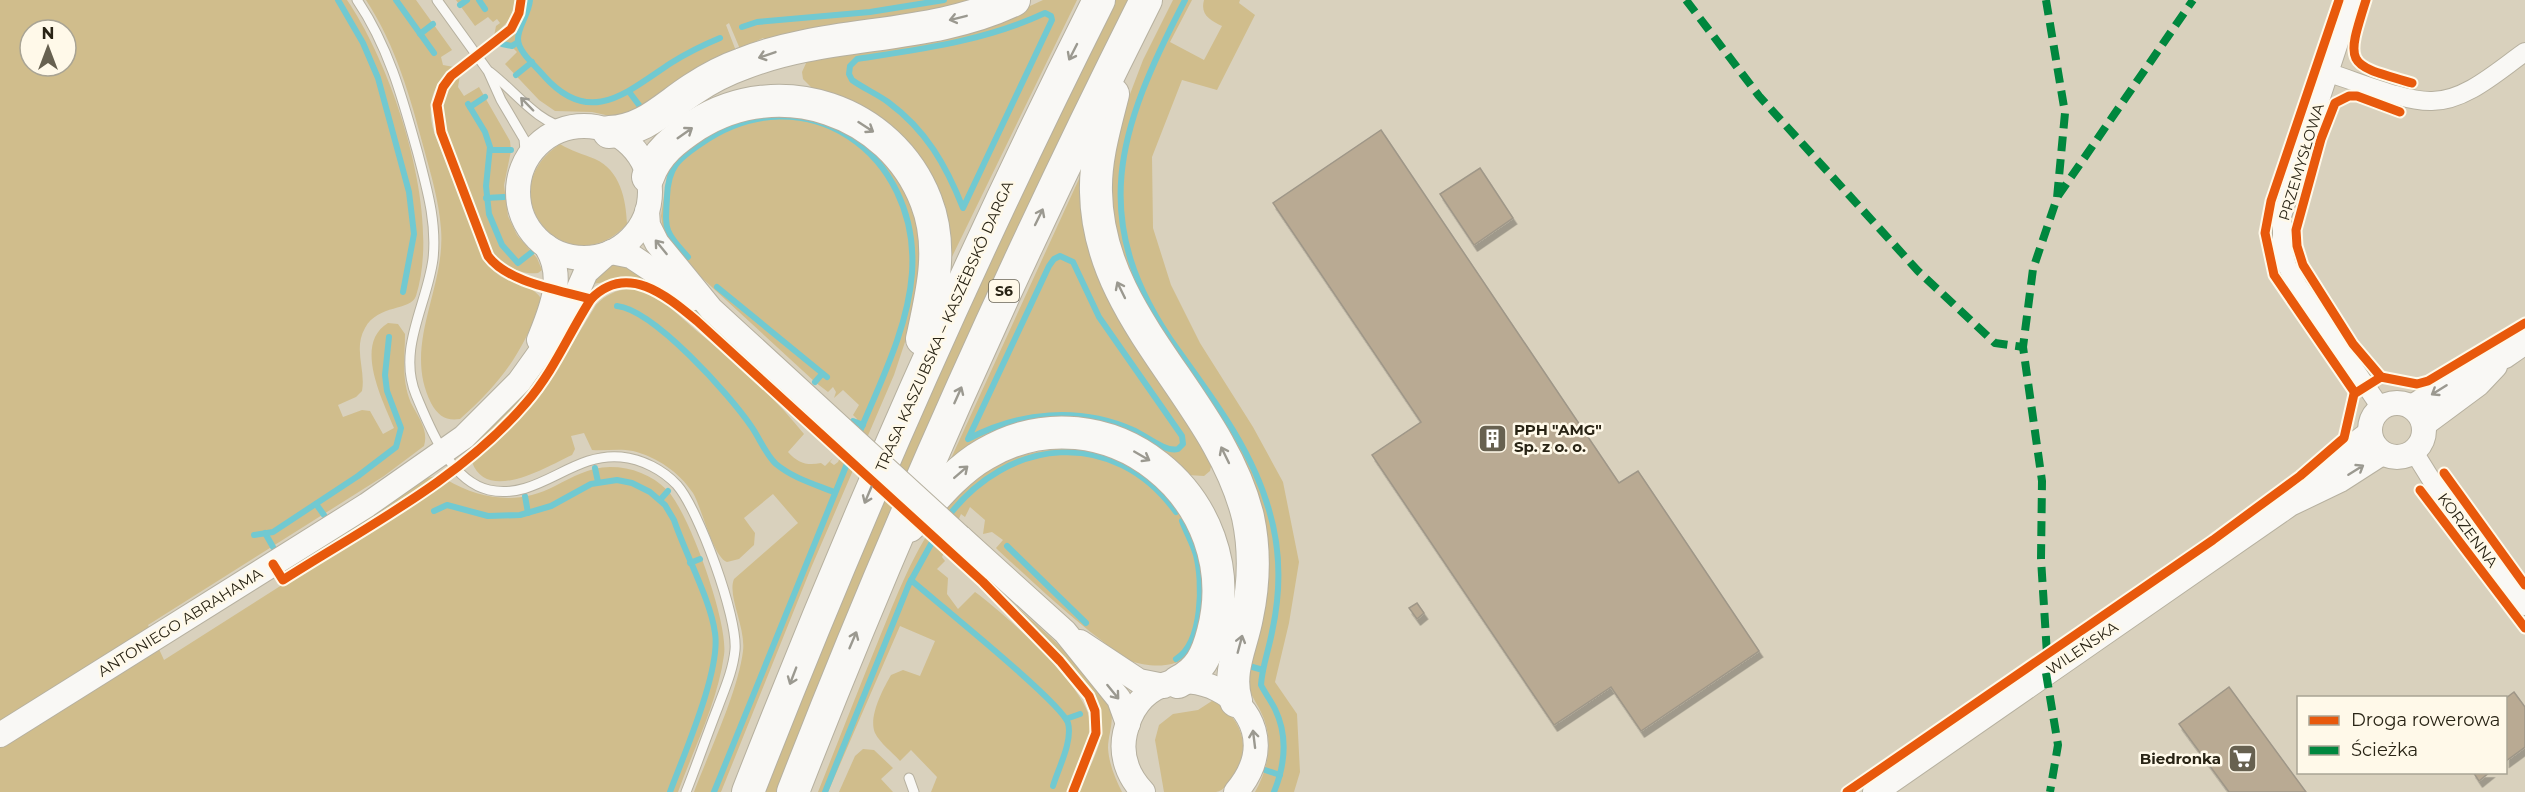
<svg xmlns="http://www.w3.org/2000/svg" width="2525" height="792" font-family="Montserrat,sans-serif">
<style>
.green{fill:#d0bd8c;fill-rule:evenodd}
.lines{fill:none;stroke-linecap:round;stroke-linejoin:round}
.stream{stroke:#71c9d1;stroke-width:6}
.building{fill:#b9aa93;stroke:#9f9788;stroke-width:1.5;filter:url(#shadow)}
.lane-casing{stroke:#b6b09f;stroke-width:11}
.street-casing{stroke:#b6b09f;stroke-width:20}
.secondary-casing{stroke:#b6b09f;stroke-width:26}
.highway-casing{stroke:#b6b09f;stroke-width:34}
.lane{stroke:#f9f8f5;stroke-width:9}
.street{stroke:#f9f8f5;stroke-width:18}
.secondary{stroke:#f9f8f5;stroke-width:24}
.highway{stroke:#f9f8f5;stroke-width:32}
.secondary-bridge-casing{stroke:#b6b09f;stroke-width:26;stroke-linecap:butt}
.secondary-bridge{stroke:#f9f8f5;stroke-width:24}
.quiet{stroke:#00873e;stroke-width:8;stroke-dasharray:15 8;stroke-linecap:butt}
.cycleway-casing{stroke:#fff9e9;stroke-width:13}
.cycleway{stroke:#e8590c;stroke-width:9}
.oneway{stroke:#9b9990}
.labels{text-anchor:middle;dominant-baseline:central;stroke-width:5;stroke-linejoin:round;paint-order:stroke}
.shield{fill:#fff9e9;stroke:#696455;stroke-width:1.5}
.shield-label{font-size:14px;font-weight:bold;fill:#292415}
.street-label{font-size:15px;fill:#292415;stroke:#fff9e9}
.poi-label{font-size:15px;font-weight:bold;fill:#292415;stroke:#fff9e9;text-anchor:start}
</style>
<defs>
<filter id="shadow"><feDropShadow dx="3.5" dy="6" stdDeviation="0" flood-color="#0004"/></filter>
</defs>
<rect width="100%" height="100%" fill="#d9d1bd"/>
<!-- green -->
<g class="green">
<path d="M0 0H347C394 69 442 214 416 296 411 311 378 304 365 328 353 349 366 370 362 391L356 397 338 405 343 417 362 410 370 411 383 434 394 428C383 401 353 344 388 323L398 324 405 334C405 358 401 379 411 403 418 417 429 430 424 446L384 476 148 625 164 660 447 480C481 500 520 505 555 486 573 477 589 467 610 467 632 467 652 475 667 490 689 512 729 624 724 655 718 701 694 748 678 792H0ZM30 30H66V66H30Z"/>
<path d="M366 0H416L452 50 441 57 443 65 454 67C432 83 426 106 434 132L484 261C491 269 498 276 508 280 519 285 535 287 542 300 523 352 502 382 460 419 446 421 438 416 431 403 402 345 446 289 441 229 439 201 431 175 424 149 410 96 396 46 366 0Z"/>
<polygon points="456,0 515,0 511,18 494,36 496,26 500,23 497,19 493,22 488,17 475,26"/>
<path d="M527 0H974C906 17 835 21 766 40L763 38 740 49 729 23 726 25 736 51 630 115 610 116 592 112 555 111 539 100 505 64 517 52 512 47 501 45 519 28Z"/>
<polygon points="1043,0 1077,0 949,263 893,129 861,106 813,89 803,79 802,72 807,61 998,21"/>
<path d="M1115 0H1129C999 259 882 522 776 792H763L917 419 1050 131Z"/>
<path d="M1173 0H1192L1170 42 1204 60 1222 26C1210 20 1200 15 1204 0H1240L1239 3 1255 15 1217 90 1182 80 1152 157 1153 228 1171 285 1200 343 1253 427 1283 482 1299 562 1289 623 1275 682 1297 714 1300 772 1294 792H1255C1268 769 1273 744 1264 719 1260 708 1253 699 1249 689V473L1227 429 1147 309 1120 250 1111 198 1112 162 1127 102 1143 60Z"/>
<path d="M460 75 458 87 464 96 479 87 510 141 511 151 504 185 508 216 517 235 537 258 542 270 538 273C523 275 507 268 497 257 484 244 443 130 442 111 442 97 449 85 460 75Z"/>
<path d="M809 117 848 132 887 163 906 191 917 221 921 253 913 318 894 375 811 568 721 792H694C709 752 738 692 743 651 746 627 727 596 734 579L798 523 773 494 744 518 755 533 754 545 739 559 727 562C713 557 702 508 693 493 679 472 657 457 633 451 619 448 606 451 592 450L584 433 571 436 575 449 572 455C548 466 487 504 472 462L516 422 542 393 596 305C608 292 625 286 642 291 663 298 681 318 698 332 736 362 774 397 804 434L788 452C798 463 807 466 821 463L825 466 833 458 830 462 834 465 838 462 857 419 853 415 859 405 843 390 834 398 836 392 833 387 828 392 815 382 702 278 670 243 663 229 661 216 668 169 695 143 729 125 751 118Z"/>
<path d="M560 144C571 151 583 154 595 159 620 170 626 199 627 224 569 288 485 194 560 144Z"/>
<polygon points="1084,168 1212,462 1210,471 1204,476 1188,475 1159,450 1129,433 948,465"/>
<polygon points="623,262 692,307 712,323 839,440 837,444 699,317 658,286 630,278 586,285 613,263"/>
<path d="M571 328C543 375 513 415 470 450L475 442 515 403Z"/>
<path d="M1066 448C1151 457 1210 522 1201 608 1199 625 1197 646 1184 658 1172 669 1144 666 1131 661 1120 657 1110 647 1101 640 1065 613 1032 581 999 551L996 548 1003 540 992 532 983 534 985 520 970 507 965 517 961 514 942 557 945 561 937 569 948 578 947 594 958 609 975 592C1003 612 1088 688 1090 722 1091 745 1075 771 1067 792H931L937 777 911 750 900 761C892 752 880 743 875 733 868 717 883 689 891 675L903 670 920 676 935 641 900 626 828 792H818C838 742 857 693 877 644 901 586 923 522 973 480 1000 458 1032 451 1066 448Z"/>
<polygon points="437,476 280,576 279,573 427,478"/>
<path d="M991 584C1020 611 1098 674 1110 707 1115 720 1108 735 1108 748 1109 764 1115 778 1122 792H1078C1087 772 1101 749 1102 727 1104 684 1021 616 991 584Z"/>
<path d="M1215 699C1241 722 1253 744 1233 776 1229 782 1224 791 1216 792 1200 792 1181 792 1164 792L1155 740 1159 725 1173 714 1198 710Z"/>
<polygon points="863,749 874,750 893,768 881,779 893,792 839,792 855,756"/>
</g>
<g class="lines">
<!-- stream -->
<g class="stream">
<polyline points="338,0 363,43 378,78 409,192 414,234 403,292"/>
<polyline points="396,0 434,53"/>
<polyline points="479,0 485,9"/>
<path d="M530 0C529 14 518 26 518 39 518 52 536 66 544 76 590 128 627 92 671 63 687 53 703 45 720 38"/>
<path d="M1185 0C1118 129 1085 221 1178 350 1214 400 1252 450 1269 510 1281 550 1281 591 1272 632 1269 649 1262 667 1261 685 1265 693 1271 701 1275 709 1288 736 1285 765 1274 792"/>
<polyline points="460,5 467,0"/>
<path d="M1045 13 1051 16 1052 20 963 208C946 165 926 130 888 102 877 94 863 88 852 80L849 74 850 66 857 59C922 49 985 41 1045 13Z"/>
<polyline points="742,27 757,22 870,12 944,0"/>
<polyline points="420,34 433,24"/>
<polyline points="502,44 512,46 518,42"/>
<polyline points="516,75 532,62"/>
<polyline points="630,93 642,109"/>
<polyline points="468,104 485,132 490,147 486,186 489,214 502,245 518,263 532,252"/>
<polyline points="470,107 485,97"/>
<polyline points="490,150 511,150"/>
<polyline points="486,198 504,197"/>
<path d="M1060 256 1073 262 1099 317 1182 436 1183 444 1178 449C1166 453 1145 435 1133 430 1079 406 1019 412 968 439L1049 266 1054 259Z"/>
<path d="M688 257C664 230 665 231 667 197 668 167 678 159 702 143 805 72 920 153 912 273 908 329 879 385 858 436"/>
<polyline points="717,287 827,377"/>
<path d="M617 306C654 310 730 395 751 426 759 437 766 455 776 464 793 478 814 484 834 492"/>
<polyline points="815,382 822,374"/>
<polyline points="853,421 863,425"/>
<polyline points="595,468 598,482"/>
<polyline points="525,496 528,513"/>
<polyline points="660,500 668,491"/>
<polyline points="316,504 324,515"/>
<path d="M434 511 447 505 488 516 520 515 551 506 591 484 617 480 632 483 650 492 665 505 674 520C685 553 711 601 715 633 721 670 684 754 670 792"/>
<path d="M947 518C1007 437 1114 426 1176 512"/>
<polyline points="265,533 273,547"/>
<polyline points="254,535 273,532 358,476 396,447 401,428 387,391 385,375 389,337"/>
<polyline points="1007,546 1086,623"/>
<polyline points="690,563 700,559"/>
<path d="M911 580C935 601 1062 703 1068 723 1073 741 1058 769 1053 786"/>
<path d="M1176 659C1203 643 1203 582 1196 555 1193 544 1186 532 1182 521"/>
<polyline points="1249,666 1263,670"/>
<polyline points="1066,719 1080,714"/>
<polyline points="1265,770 1280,775"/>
<polyline points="714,792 853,449"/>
<polyline points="825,792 909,584 941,526"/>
</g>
</g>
<!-- building -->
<g class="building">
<polygon points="1381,130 1619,483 1638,471 1759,651 1641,731 1611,687 1554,725 1372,455 1421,422 1273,203"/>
<polygon points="1480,168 1513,218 1474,245 1440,194"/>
<polygon points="1417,603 1424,613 1417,619 1409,608"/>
<polygon points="2229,687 2306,792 2229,792 2179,724"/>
<polygon points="2514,692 2525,707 2525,747 2506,761 2506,698"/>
<polygon points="2473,772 2490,772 2479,781"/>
</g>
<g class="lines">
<defs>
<g id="lane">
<path d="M357 0C389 47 403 100 418 154 427 189 437 223 433 259 427 305 397 349 416 395 430 428 450 481 489 490 538 501 572 452 621 457 642 459 663 470 677 485 699 510 738 618 735 650 733 670 725 688 718 707 707 735 697 764 686 792"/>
<polyline points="437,0 488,71 501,100 524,139 526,161"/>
<path d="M490 72C516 92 536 122 569 129"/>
<polyline points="909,778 914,792"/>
</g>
<g id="street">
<polyline points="2353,0 2282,216 2282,247 2287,266 2298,286 2381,408"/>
<path d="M2329 73C2356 81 2405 102 2432 101 2466 101 2499 70 2525 52"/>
<polyline points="2414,452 2432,481 2525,606"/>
</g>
<g id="secondary">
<circle cx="584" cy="192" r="66"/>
<polyline points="647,211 648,225 657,243 711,309 843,430"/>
<polyline points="611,252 631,256 694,298"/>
<path d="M539 340C551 310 566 277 546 246"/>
<circle cx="2397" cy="430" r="27"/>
<polyline points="2412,407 2467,372 2505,356 2525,342"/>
<polyline points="2424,424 2478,384 2495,366"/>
<polyline points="2302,491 2329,464 2370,433"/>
<polyline points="960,537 1065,632 1119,699 1128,724"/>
<polyline points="1080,642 1139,681 1164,686"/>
<polyline points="0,735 367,505 464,437 519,382 567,315 586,272 605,255"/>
<path d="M1143 792C1128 776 1120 755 1125 733 1149 627 1311 703 1236 792"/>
<polyline points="1875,792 2290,504 2340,480 2382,453"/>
</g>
<g id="highway">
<path d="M1113 94C1105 126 1095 159 1096 192 1098 320 1219 398 1248 517 1255 550 1254 584 1247 617 1242 645 1227 672 1236 701"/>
<path d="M609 132C644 131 665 107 693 89 708 79 725 70 742 64 829 29 929 41 1014 0"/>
<path d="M648 177C657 152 675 139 696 125 779 72 891 110 926 201 944 247 932 293 922 339"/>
<path d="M909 526C932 501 955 471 985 454 1106 383 1248 499 1213 632 1207 655 1200 671 1178 682"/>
<path d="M748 792C853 523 969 259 1099 0"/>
<path d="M793 792C898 522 1016 259 1146 0"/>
</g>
</defs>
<!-- lane casing -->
<use href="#lane" class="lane-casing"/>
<!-- street casing -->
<use href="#street" class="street-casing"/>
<!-- secondary casing -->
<use href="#secondary" class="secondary-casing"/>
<!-- highway casing -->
<use href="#highway" class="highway-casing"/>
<!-- lane -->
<use href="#lane" class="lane"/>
<!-- street -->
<use href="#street" class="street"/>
<!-- secondary -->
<use href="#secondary" class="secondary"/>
<!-- highway -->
<use href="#highway" class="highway"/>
<defs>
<polyline id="secondary-bridge" points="843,430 960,537"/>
</defs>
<!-- secondary-bridge casing -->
<use href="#secondary-bridge" class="secondary-bridge-casing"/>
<!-- secondary-bridge -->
<use href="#secondary-bridge" class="secondary-bridge"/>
<!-- quiet -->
<g class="quiet">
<polyline points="1686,0 1759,96 1918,271 1995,343 2023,347"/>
<polyline points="2046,0 2065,113 2057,198 2033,269 2023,347 2042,481 2041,559 2047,654"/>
<polyline points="2058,196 2193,0"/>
<polyline points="2046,673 2058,745 2050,792"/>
</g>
<defs>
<g id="cycleway">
<path d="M521 0 519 13 511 29 451 76 443 87 437 105 441 132 488 256C508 283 560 290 591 299 627 262 667 296 697 321L983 582 1060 661 1089 696 1095 711 1096 733 1073 792"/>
<polyline points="2339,0 2271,201 2265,233 2274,275 2355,393"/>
<path d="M2366 0C2345 66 2346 64 2412 83"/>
<polyline points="2381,377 2353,344 2303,265 2297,246 2296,230 2321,139 2335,103 2349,96 2357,96 2400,112"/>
<polyline points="2444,473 2525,585"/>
<polyline points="2420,490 2525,628"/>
<path d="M273 564 283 580C366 527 461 479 526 403 554 371 569 333 591 299"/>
<polyline points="1847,792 2213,540 2300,476 2344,438 2354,394 2381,377 2417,384 2428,381 2525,323"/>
</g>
</defs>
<!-- cycleway casing -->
<use href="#cycleway" class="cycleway-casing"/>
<!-- cycleway -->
<use href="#cycleway" class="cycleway"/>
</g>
<!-- one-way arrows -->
<defs><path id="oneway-shaft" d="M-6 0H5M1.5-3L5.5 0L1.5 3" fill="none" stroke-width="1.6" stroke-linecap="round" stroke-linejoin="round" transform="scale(1.5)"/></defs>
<g class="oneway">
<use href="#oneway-shaft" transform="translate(958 18) rotate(166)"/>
<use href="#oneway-shaft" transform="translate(1073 52) rotate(117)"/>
<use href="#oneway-shaft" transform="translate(767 55) rotate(161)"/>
<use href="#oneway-shaft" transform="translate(527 104) rotate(-134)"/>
<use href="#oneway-shaft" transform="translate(866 127) rotate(33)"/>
<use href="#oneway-shaft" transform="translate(685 133) rotate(-35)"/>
<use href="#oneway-shaft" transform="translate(1039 217) rotate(-64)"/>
<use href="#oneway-shaft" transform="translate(661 247) rotate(-129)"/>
<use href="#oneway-shaft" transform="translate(1121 290) rotate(-116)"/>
<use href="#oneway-shaft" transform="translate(2439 390) rotate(148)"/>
<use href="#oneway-shaft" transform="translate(958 395) rotate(-66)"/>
<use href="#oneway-shaft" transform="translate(1225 455) rotate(-116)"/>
<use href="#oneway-shaft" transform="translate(1142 456) rotate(30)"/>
<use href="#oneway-shaft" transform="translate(2356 470) rotate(-32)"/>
<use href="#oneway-shaft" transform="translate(961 472) rotate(-41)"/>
<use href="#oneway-shaft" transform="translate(868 495) rotate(113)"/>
<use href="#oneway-shaft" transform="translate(853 640) rotate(-67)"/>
<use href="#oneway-shaft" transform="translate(1240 644) rotate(-75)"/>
<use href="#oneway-shaft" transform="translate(793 676) rotate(111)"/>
<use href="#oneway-shaft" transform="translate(1113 692) rotate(51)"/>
<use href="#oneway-shaft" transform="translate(1254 739) rotate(-97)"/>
</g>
<!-- icons -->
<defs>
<symbol id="building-square" viewBox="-11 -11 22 22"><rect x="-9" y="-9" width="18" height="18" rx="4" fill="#676150" stroke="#fff9e9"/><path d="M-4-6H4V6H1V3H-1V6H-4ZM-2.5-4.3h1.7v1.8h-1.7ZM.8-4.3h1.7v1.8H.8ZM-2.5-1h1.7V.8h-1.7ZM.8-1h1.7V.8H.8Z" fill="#fff"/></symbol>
<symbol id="supermarket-square" viewBox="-11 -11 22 22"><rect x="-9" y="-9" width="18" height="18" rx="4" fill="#676150" stroke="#fff9e9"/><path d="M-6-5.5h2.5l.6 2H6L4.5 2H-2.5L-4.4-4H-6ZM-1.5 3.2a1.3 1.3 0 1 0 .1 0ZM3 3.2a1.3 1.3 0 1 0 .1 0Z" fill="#fff"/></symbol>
</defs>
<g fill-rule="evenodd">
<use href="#building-square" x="1476" y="422" width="33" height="33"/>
<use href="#supermarket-square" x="2226" y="742" width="33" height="33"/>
</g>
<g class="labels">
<!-- shield labels -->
<rect class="shield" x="989" y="280" width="30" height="22" rx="4.5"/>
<g class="shield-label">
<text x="1004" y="291">S6</text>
</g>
<!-- street labels -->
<g class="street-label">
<text transform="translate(2301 162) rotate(-73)">PRZEMYSŁOWA</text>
<text transform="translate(944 326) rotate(-66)">TRASA KASZUBSKA – KASZËBSKÔ DARGA</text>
<text transform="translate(2468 530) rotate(53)">KORZENNA</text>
<text transform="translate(180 622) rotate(-32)">ANTONIEGO ABRAHAMA</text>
<text transform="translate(2082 648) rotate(-34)">WILEŃSKA</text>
</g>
<!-- poi labels -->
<g class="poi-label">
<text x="1514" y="429">PPH "AMG"<tspan x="1514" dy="17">Sp. z o. o.</tspan></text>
<text x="2221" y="758" text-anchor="end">Biedronka</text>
</g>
</g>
<!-- legend -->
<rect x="2297" y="696" width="210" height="78" fill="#fff9e9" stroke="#a9a494" stroke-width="1.5"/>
<rect x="2309" y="716" width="30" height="9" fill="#e8590c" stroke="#a9a494" stroke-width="1.5"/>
<text x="2351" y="726" font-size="18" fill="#292415">Droga rowerowa</text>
<rect x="2309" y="746" width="30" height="9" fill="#00873e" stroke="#a9a494" stroke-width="1.5"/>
<text x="2351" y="756" font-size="18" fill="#292415">Ścieżka</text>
<!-- north arrow -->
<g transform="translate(48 48)"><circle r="28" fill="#fff9e9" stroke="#a9a494" stroke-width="1.5"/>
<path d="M0-4.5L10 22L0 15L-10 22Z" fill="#676150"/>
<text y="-9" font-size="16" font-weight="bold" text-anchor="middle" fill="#292415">N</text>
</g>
</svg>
